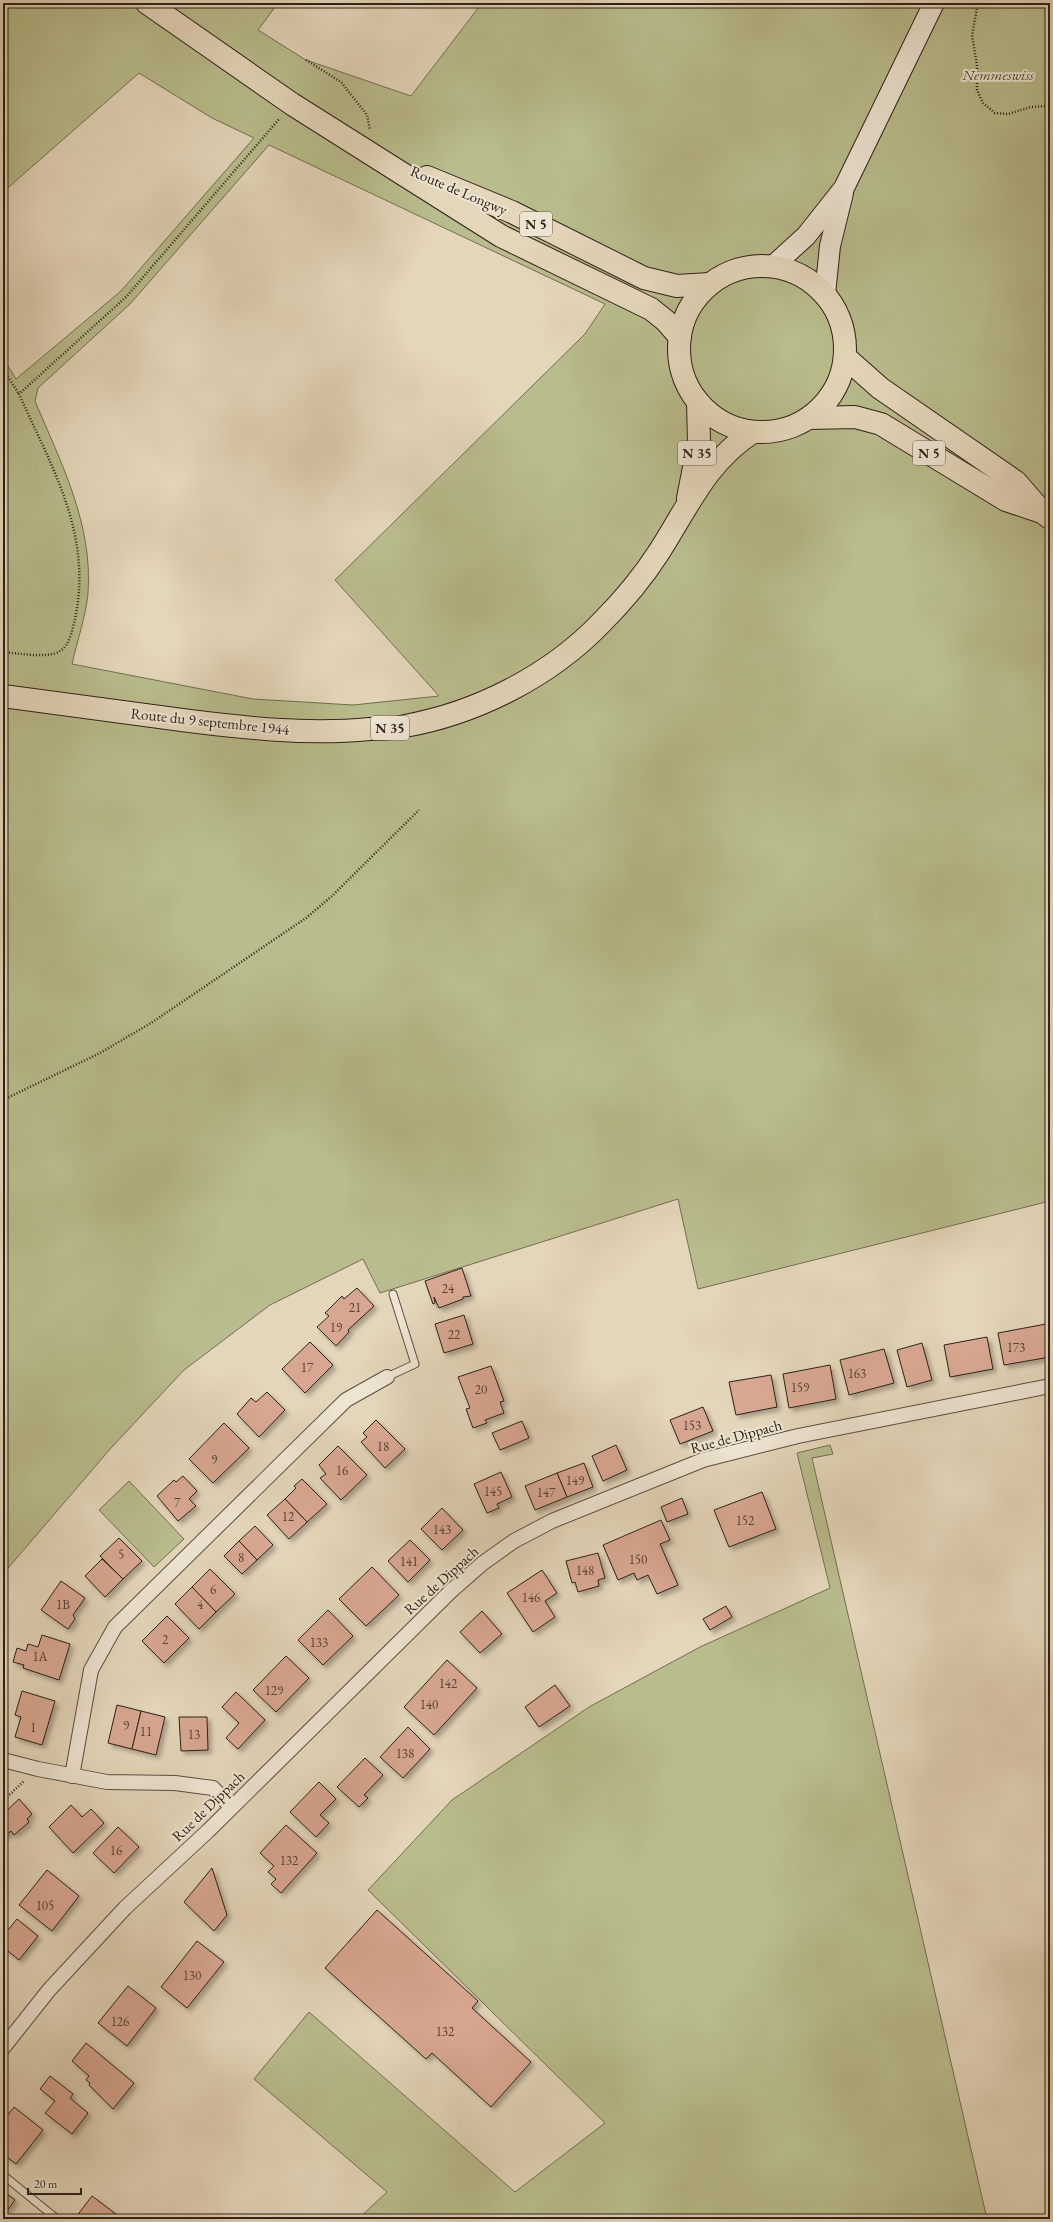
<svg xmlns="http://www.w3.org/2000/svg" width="1053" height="2222" font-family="'EB Garamond',serif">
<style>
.green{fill:#b9bc8c;stroke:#726e52;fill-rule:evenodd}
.building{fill:#d8a791;stroke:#2c2118;filter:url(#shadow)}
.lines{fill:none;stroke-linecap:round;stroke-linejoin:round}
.lane-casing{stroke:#5a4e40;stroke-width:9}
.street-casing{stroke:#5a4e40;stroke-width:16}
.secondary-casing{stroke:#2c2118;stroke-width:22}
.primary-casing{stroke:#2c2118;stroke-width:24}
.path{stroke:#2c2118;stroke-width:2.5;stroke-dasharray:1 2;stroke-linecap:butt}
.lane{stroke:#ede4d2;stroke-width:7}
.street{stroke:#ede4d2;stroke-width:14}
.secondary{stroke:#ede4d2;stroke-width:20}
.primary{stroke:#e4d6ba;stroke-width:22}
.labels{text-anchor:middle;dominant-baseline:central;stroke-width:4;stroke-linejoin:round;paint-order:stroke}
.number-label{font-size:13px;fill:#574236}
.shield{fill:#ede4d2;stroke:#665c50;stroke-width:1}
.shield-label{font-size:14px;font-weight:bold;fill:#2c2118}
.park-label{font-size:15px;font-style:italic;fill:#4f4835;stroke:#ede4d2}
.street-label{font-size:15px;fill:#2c2118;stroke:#ede4d2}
</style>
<defs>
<filter id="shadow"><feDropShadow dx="3.5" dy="3.5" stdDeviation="2" flood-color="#0004"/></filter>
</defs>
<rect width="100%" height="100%" fill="#e4d6ba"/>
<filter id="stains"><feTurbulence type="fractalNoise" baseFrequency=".005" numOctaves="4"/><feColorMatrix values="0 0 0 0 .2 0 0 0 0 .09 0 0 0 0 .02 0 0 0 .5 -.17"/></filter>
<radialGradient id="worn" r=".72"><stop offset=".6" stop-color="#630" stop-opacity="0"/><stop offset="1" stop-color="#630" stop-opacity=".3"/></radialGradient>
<!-- green -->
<g class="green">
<path d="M3 3H278L258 30 306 60 411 96 482 3H1050V1201L698 1289 678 1199 380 1293 363 1259 270 1305 184 1370 111 1448 3 1574V358L16 379 121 291 254 138 212 118 139 73 3 192ZM269 145 605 304 585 334 335 580 439 696 353 705 253 699 72 664C77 641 86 616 88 593 93 524 61 463 35 401L38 388 130 304Z"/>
<polygon points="830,1445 833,1454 812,1458 987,2219 358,2219 387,2192 254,2079 309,2012 515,2192 605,2123 368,1890 452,1800 589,1707 700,1647 830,1588 797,1453"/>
<polygon points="129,1481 184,1539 154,1567 99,1510"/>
</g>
<!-- building -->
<g class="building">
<polygon points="462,1268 471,1296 463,1297 463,1299 439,1308 434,1297 435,1303 433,1304 425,1281"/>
<polygon points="357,1288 374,1306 348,1330 349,1332 336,1346 317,1327 329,1316 325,1313 342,1296 344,1299"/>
<polygon points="464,1315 473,1344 444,1353 435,1324"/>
<polygon points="1046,1324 1050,1357 1004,1365 998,1333"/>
<polygon points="987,1337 993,1369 950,1377 944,1345"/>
<polygon points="310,1342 333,1365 305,1393 282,1369"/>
<polygon points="922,1343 932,1380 907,1387 897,1350"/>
<polygon points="884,1349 894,1383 849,1395 840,1360"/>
<polygon points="830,1365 836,1399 789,1408 783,1374"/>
<polygon points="491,1366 504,1401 500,1402 504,1413 485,1420 487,1423 473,1428 466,1409 470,1408 458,1377"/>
<polygon points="771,1375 777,1407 736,1415 729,1382"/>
<polygon points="267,1392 285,1410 259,1437 237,1414 251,1398 256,1402"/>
<polygon points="703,1407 713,1431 680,1444 670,1420"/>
<polygon points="376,1420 405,1449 385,1468 361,1442 367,1437 363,1433"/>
<polygon points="522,1421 529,1438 500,1450 492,1433"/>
<polygon points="224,1423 249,1448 213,1483 189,1459"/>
<polygon points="616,1445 627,1470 603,1481 592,1456"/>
<polygon points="338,1446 367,1475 341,1500 320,1478 326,1474 319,1465"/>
<polygon points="584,1463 593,1487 567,1497 557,1473"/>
<polygon points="501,1472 512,1497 497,1504 499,1508 487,1513 474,1484"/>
<polygon points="557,1473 567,1497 535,1510 525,1486"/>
<polygon points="183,1476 197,1491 189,1499 196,1506 178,1521 157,1496 174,1480 176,1482"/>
<polygon points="302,1479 327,1504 307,1522 285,1499 296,1488 294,1486"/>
<polygon points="762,1492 776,1529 729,1547 714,1510"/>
<polygon points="682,1498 688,1514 667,1522 661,1507"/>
<polygon points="285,1499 307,1522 289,1539 267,1515"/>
<polygon points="442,1508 463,1530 442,1550 421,1529"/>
<polygon points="661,1520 670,1540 660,1544 678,1585 657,1594 648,1575 637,1580 634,1573 618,1580 603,1545"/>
<polygon points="255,1526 273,1545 257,1560 239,1541"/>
<polygon points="119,1538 142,1561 123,1579 100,1556"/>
<polygon points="410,1540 430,1560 408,1582 388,1561"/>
<polygon points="239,1541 257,1560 242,1574 224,1556"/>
<polygon points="598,1553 605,1578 598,1580 599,1586 578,1592 575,1582 572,1583 566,1561"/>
<polygon points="102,1559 123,1579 105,1597 85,1576"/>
<polygon points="372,1567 399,1595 366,1626 339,1599"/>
<polygon points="210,1569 235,1594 216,1612 192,1587"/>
<polygon points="542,1570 557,1593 545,1601 555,1617 533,1632 507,1593"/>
<polygon points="61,1581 85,1598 73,1615 75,1619 68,1629 41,1610"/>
<polygon points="192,1587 216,1612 199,1629 175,1604"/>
<polygon points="726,1606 732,1617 710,1630 703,1619"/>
<polygon points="328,1610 353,1636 323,1665 298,1640"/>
<polygon points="482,1611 502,1634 480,1653 460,1632"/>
<polygon points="167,1616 189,1638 164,1663 142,1641"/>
<polygon points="42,1635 70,1644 59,1680 23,1668 24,1665 13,1662 17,1648 26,1651 28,1644 38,1647"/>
<polygon points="286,1656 309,1678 276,1712 253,1690"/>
<polygon points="447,1660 477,1688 434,1735 404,1707"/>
<polygon points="555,1685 570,1706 539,1727 525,1707"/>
<polygon points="22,1691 55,1701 42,1745 15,1737 21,1717 15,1715"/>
<polygon points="236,1692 265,1720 238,1749 226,1738 239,1723 222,1707"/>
<polygon points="117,1705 141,1711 132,1749 108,1743"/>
<polygon points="141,1711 165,1717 156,1755 132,1749"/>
<polygon points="179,1717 207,1717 208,1750 181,1751"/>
<polygon points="408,1727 430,1749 403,1778 380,1757"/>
<polygon points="365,1758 383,1775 364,1795 368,1798 359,1807 337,1787"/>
<polygon points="319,1782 336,1799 320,1815 329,1823 316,1837 290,1812"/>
<polygon points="19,1799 32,1814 27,1819 29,1822 14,1835 11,1831 3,1838 3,1814"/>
<polygon points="71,1805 82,1817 91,1809 104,1823 73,1853 49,1827"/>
<polygon points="286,1825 317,1853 281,1893 271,1884 276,1879 268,1872 274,1866 260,1853"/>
<polygon points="118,1827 139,1847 114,1873 93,1853"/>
<polygon points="212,1868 227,1915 214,1931 184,1902"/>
<polygon points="47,1870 79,1896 52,1931 19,1905"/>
<polygon points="377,1910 478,2001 472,2008 531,2062 491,2107 432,2053 426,2059 325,1968"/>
<polygon points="17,1919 38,1936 19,1960 3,1947 3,1936"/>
<polygon points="197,1941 224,1962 187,2008 161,1987"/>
<polygon points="128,1986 156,2008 127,2046 98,2023"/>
<polygon points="86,2043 134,2083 113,2109 89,2085 90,2083 86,2080 89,2076 72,2061"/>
<polygon points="50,2076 73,2094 70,2098 88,2113 72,2134 45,2113 55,2101 40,2089"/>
<polygon points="14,2107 43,2130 16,2164 3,2154 3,2121"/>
<polygon points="3,2191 15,2200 3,2216"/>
<polygon points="92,2196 117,2215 114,2219 79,2219 76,2217"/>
</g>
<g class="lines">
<defs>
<g id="lane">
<polyline points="387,1377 415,1364 393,1294"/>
<polyline points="3,2175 57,2219"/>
</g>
<g id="street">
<polyline points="3,1760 38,1769 107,1782 175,1783 213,1788 231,1807"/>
<polyline points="72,1776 91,1670 115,1627 346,1400 387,1377"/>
<polyline points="3,2048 49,1990 125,1908 208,1831 451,1591 483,1563 514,1541 552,1521 703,1460 798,1436 1050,1386"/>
</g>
<g id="secondary">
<polyline points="773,266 806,236 844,188 934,3"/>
<polyline points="825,294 830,246 843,193"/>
</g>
<g id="primary">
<polyline points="147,3 292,104 501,236 651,309 666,321 680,337"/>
<polyline points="427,177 512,212 644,278 677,286 710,284"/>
<circle cx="762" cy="349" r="83"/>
<polyline points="845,357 880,388 1016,482 1042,512 1050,518"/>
<polyline points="809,418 855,417 881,424 1006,500 1042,512"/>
<polyline points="688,498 699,442 698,402"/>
<path d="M3 696C63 704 122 712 182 720 244 728 307 735 370 729 382 729 394 729 405 726 477 713 550 676 601 623 622 602 643 577 659 552 688 507 706 462 753 432"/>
</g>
</defs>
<!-- lane casing -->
<use href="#lane" class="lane-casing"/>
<!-- street casing -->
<use href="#street" class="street-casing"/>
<!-- secondary casing -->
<use href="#secondary" class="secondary-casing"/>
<!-- primary casing -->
<use href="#primary" class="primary-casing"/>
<!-- path -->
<g class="path">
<polyline points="978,3 972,35 977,65 977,90 983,103 995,113 1008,114 1031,107 1045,106 1050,108"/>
<polyline points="306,60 341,82 367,115 370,130"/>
<polyline points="3,369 19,394"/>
<path d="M3 652C17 653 49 659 60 651 70 645 72 630 75 619 93 535 52 468 19 394L126 297 280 118"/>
<polyline points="3,1100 100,1053 151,1023 306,918 332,896 419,810"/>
<polyline points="3,1801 24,1781"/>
</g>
<!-- lane -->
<use href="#lane" class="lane"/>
<!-- street -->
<use href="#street" class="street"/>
<!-- secondary -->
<use href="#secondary" class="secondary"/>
<!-- primary -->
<use href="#primary" class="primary"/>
</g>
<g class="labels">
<!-- number labels -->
<g class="number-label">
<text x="448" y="1288">24</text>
<text x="355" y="1307">21</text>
<text x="336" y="1327">19</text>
<text x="454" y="1334">22</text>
<text x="1016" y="1347">173</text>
<text x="307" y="1367">17</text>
<text x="857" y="1373">163</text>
<text x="800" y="1387">159</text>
<text x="481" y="1389">20</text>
<text x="692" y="1425">153</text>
<text x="383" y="1446">18</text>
<text x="214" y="1459">9</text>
<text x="342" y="1470">16</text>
<text x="575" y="1480">149</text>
<text x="493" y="1491">145</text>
<text x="546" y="1492">147</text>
<text x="177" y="1502">7</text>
<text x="288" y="1516">12</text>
<text x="745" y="1520">152</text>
<text x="442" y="1529">143</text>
<text x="121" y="1554">5</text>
<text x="241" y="1557">8</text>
<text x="638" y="1559">150</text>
<text x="409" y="1561">141</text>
<text x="585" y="1570">148</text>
<text x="213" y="1589">6</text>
<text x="531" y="1597">146</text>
<text x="63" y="1604">1B</text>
<text x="200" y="1604">4</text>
<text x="165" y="1639">2</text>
<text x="319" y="1642">133</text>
<text x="40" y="1656">1A</text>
<text x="448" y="1683">142</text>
<text x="274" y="1690">129</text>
<text x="429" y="1704">140</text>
<text x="126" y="1725">9</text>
<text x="33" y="1727">1</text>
<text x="146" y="1731">11</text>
<text x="194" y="1734">13</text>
<text x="405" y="1753">138</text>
<text x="116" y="1850">16</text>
<text x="289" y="1860">132</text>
<text x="45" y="1905">105</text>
<text x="192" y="1975">130</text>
<text x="120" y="2021">126</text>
<text x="445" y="2031">132</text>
</g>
<!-- shield labels -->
<g class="shield">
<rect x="520" y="212" width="32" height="24" rx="3"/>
<rect x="678" y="441" width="38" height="24" rx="3"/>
<rect x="913" y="441" width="32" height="24" rx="3"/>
<rect x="371" y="716" width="38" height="24" rx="3"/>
</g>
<g class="shield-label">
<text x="536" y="224">N 5</text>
<text x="697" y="453">N 35</text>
<text x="929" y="453">N 5</text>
<text x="390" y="728">N 35</text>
</g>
<!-- park labels -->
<g class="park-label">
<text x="998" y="74">Nemmeswiss</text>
</g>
<!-- street labels -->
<g class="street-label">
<text transform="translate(459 190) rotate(23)">Route de Longwy</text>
<text transform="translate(210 721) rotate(6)">Route du 9 septembre 1944</text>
<text transform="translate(736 1436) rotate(-15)">Rue de Dippach</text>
<text transform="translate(441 1580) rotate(-42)">Rue de Dippach</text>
<text transform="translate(208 1806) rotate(-44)">Rue de Dippach</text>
</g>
</g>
<!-- margin -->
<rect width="1053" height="2222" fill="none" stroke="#e4d6ba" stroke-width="16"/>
<rect x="4" y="4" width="1045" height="2214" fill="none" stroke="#2c2118" stroke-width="2"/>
<rect x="8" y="8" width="1037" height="2206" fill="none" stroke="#2c2118"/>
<!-- scale -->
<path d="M28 2188v6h53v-6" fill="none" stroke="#2c2118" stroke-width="2"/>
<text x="34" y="2188" font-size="12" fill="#2c2118" stroke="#ede4d2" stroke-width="3" paint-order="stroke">20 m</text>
<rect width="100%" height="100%" filter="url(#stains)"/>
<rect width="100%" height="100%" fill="url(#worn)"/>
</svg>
